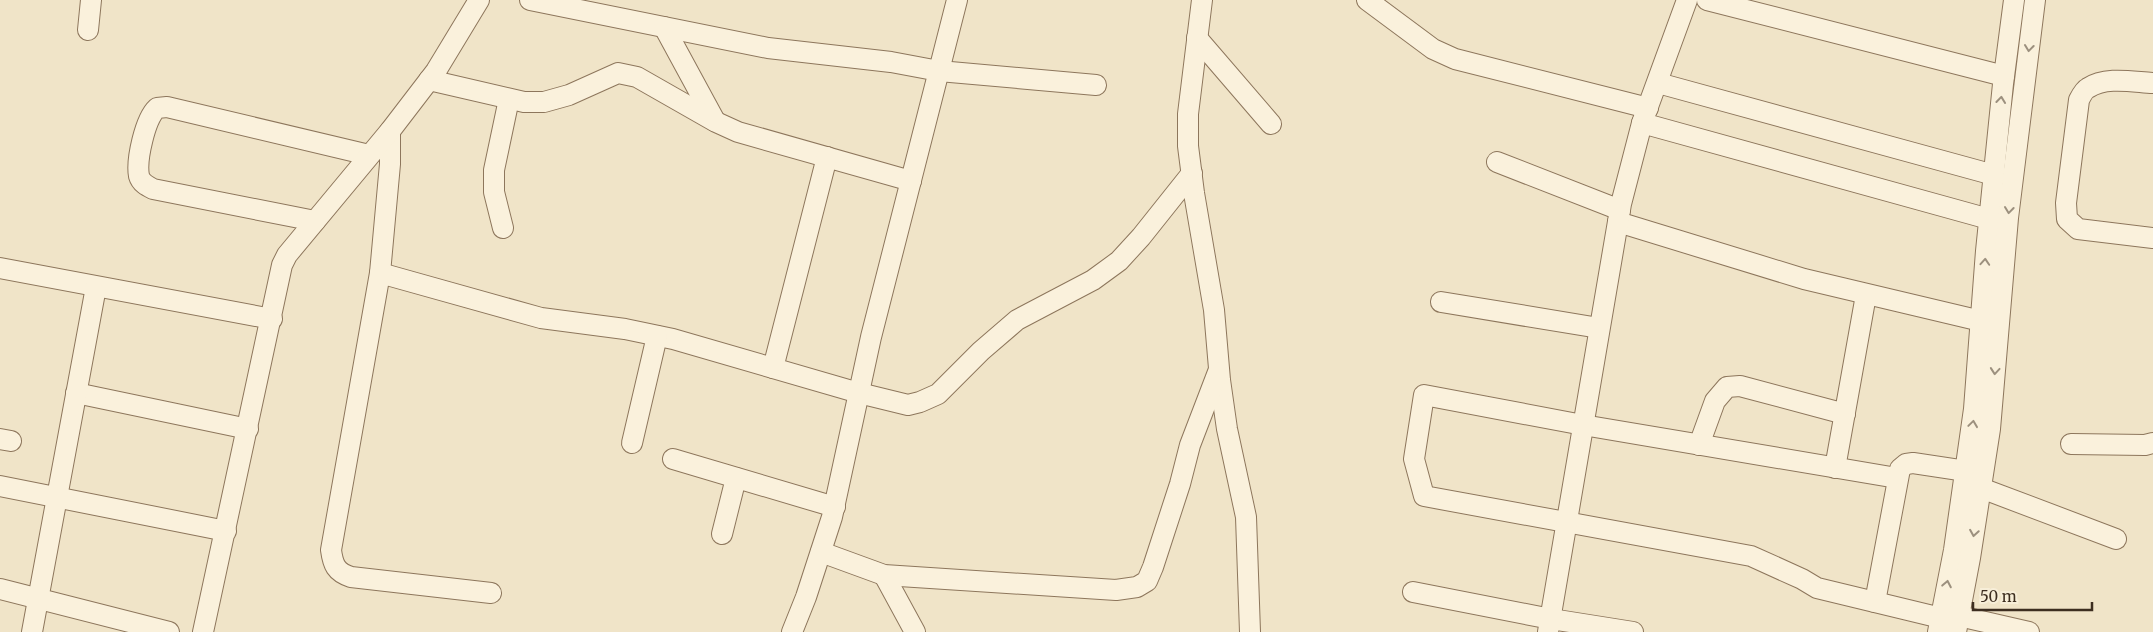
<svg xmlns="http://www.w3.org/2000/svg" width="2153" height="632" font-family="Merriweather,serif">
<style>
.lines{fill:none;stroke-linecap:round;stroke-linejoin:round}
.minor-casing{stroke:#8d765c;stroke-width:22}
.minor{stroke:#faf1dc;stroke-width:20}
.oneway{stroke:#9c907e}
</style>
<rect width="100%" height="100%" fill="#f0e4c8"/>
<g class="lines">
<defs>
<g id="minor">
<polyline points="530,0 768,48 891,62 939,71 1096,85"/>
<polyline points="1202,0 1188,114 1188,146 1194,193 1214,310 1220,380 1227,429 1246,517 1250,632"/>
<polyline points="1367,0 1433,49 1455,59 1648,108"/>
<polyline points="1707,0 2004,76"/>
<polyline points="664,27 715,121"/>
<polyline points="88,30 91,0"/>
<polyline points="1197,38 1271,124"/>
<polyline points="429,80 524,102 544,102 569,95 618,73 637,77 716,122 738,132 911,181"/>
<polyline points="1658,83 1994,175"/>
<path d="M2153 83C2133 82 2106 76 2088 88 2084 90 2081 96 2079 100L2066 203 2067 219 2078 229 2153 238"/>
<polyline points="1642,123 1989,219"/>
<path d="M390 131V164L380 273 331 550C333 565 336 572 351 577L491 593"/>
<polyline points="1497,162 1620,210"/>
<path d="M315 221 153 189C147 186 141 183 139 176 136 160 145 119 157 108L167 107 369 155"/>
<polyline points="1618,222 1804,279 1981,321"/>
<polyline points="503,228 494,192 494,170 509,99"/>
<polyline points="0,268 272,319"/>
<polyline points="380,273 541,318 625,329 673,339 859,393 908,405 920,402 938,394 981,351 1017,320 1093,280 1119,261 1141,237 1192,173"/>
<polyline points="1441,302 1599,328"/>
<polyline points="773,368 827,157"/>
<polyline points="76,393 248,429"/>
<polyline points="0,439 11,441"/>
<polyline points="632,443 657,336"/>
<polyline points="2071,444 2145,445 2153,443"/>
<polyline points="1699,445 1715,401 1727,387 1740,386 1845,414"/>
<polyline points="673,459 835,507"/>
<polyline points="1835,468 1866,295"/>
<polyline points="1897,478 1583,425 1424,395 1414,459 1424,496 1751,556 1802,579 1817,588 1941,618"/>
<polyline points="0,486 226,531"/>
<polyline points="1981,488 2116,539"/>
<polyline points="722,534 736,478"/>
<polyline points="821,552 884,575 1116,590 1137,587 1147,581 1153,567 1180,484 1190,445 1218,372"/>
<polyline points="884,575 915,632"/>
<polyline points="0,589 169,632"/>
<polyline points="1413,592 1551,619 1633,632"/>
<polyline points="1875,602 1900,469 1906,464 1913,463 1966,471"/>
<polyline points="1959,616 2029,632"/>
<polyline points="32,632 96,287"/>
<polyline points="203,632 282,265 287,255 390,131 436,71 479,0"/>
<polyline points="792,632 806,597 832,517 871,337 957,0"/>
<polyline points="1548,632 1621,204 1642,123 1687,0"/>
<polyline points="1938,632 1954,550 1974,409 1986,251 2003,84 2014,0"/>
<polyline points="1956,632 1970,558 1990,429 2008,218 2035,0"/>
</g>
</defs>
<!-- minor casing -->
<use href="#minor" class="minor-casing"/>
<!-- minor -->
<use href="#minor" class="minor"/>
</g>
<!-- one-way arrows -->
<defs><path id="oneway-chevron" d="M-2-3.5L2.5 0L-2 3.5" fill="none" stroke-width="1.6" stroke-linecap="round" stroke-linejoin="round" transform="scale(1.25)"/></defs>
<g class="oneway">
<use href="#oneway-chevron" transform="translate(2029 48) rotate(97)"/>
<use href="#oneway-chevron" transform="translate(2001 100) rotate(-84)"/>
<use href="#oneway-chevron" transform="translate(2009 210) rotate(97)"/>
<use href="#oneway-chevron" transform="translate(1985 262) rotate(-86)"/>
<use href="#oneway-chevron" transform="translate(1995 371) rotate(95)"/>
<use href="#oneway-chevron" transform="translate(1973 424) rotate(-82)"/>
<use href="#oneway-chevron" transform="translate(1974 533) rotate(99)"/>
<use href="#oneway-chevron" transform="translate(1947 584) rotate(-79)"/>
</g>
<!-- scale -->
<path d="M1973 602v8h119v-8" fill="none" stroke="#3d2e20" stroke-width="2.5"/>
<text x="1980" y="602" font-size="15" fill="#3d2e20" stroke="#f7eed8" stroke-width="4" paint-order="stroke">50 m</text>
</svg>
